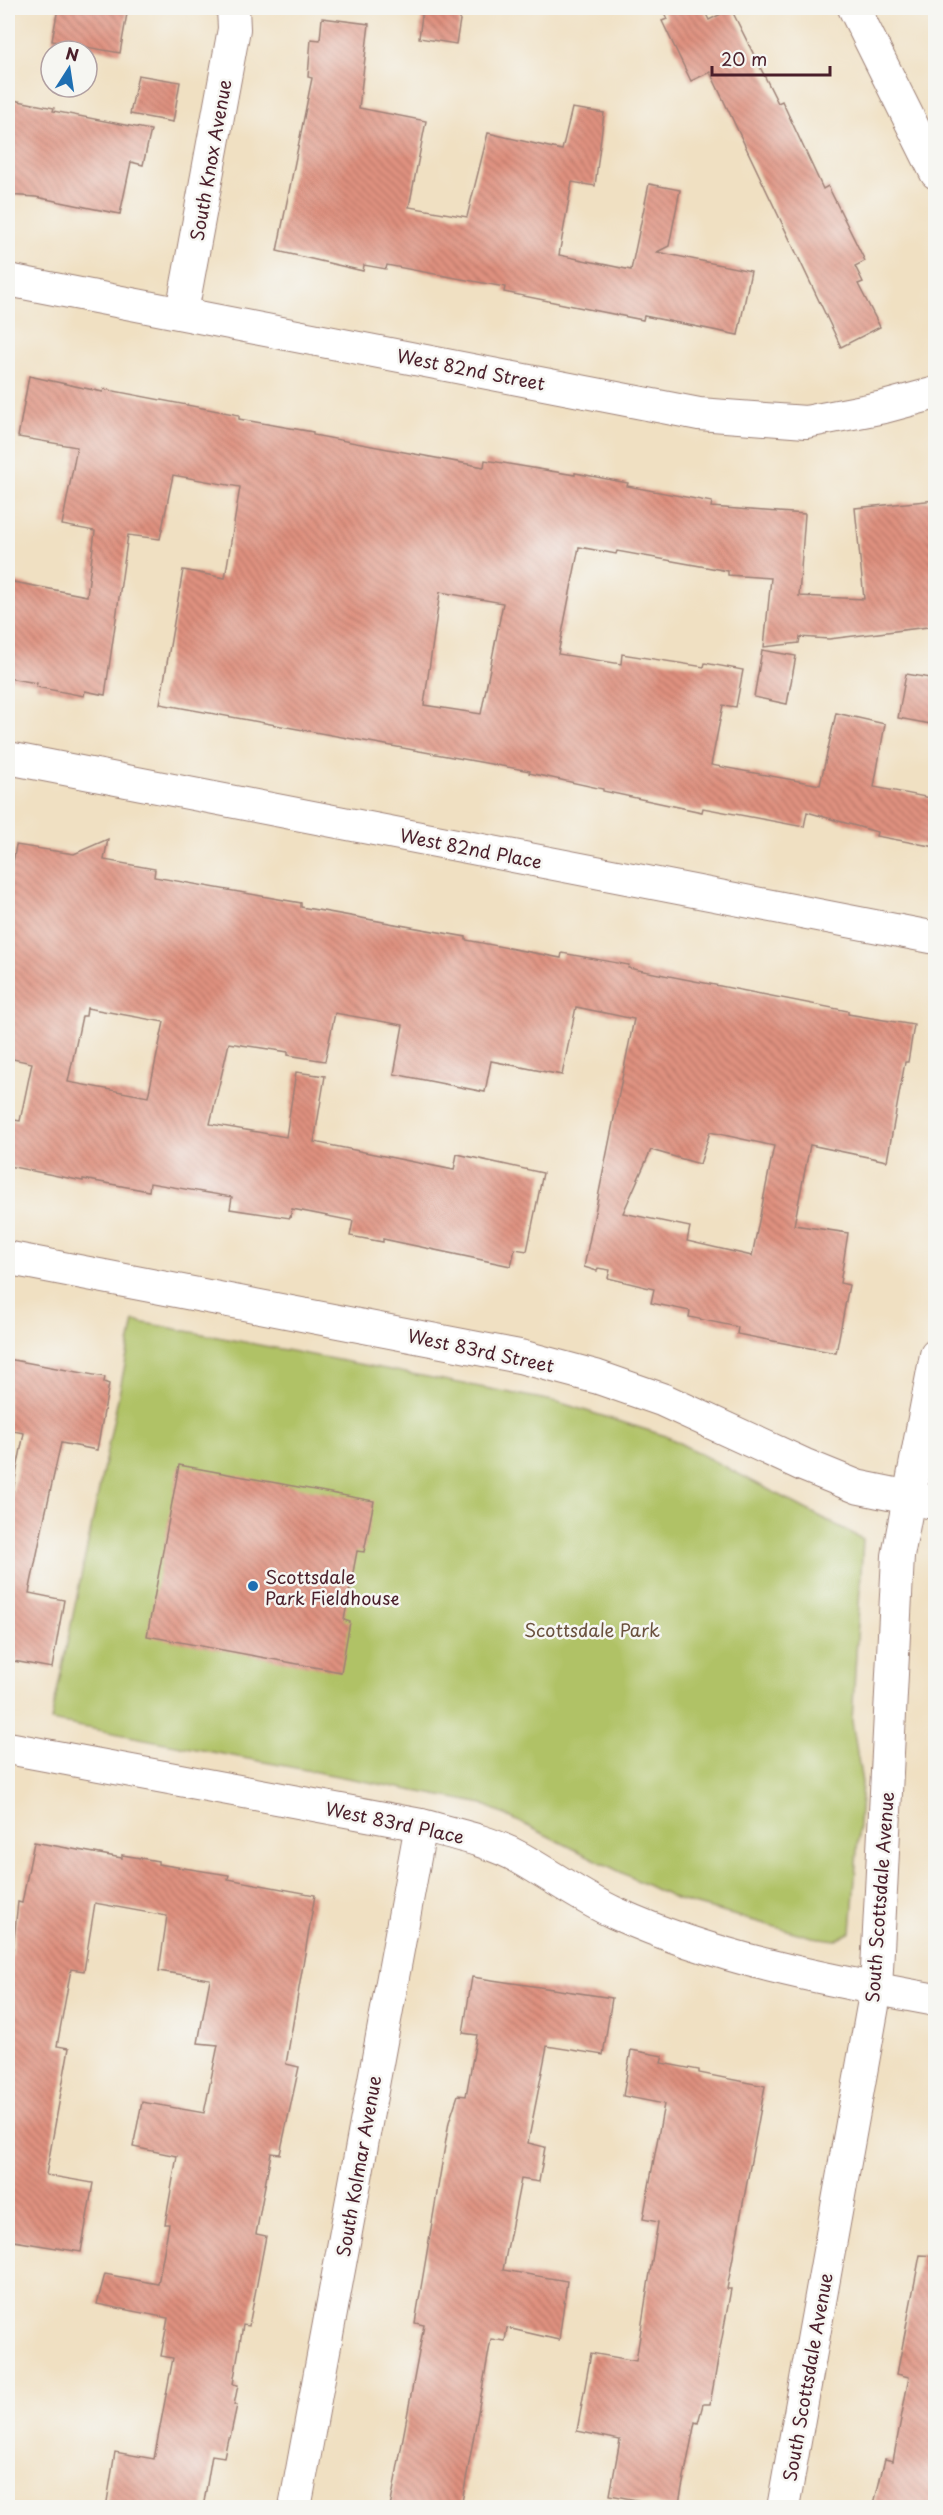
<svg xmlns="http://www.w3.org/2000/svg" width="943" height="2515" font-family="'Playpen Sans',sans-serif">
<style>
.park{fill:#b0c266;stroke:#7d7048;stroke-width:1.5}
.building{fill:url(#building-back-hatch);fill-rule:evenodd}
.lines{fill:none;stroke-linecap:round;stroke-linejoin:round}
.minor-casing{stroke:#9d8076;stroke-width:34}
.tertiary-casing{stroke:#9d8076;stroke-width:35}
.minor{stroke:#fff;stroke-width:32}
.tertiary{stroke:#fff;stroke-width:33}
.poi-dot{fill:#1f6fb2;stroke:#f6f6f2;stroke-width:2}
.labels{text-anchor:middle;dominant-baseline:central;stroke-width:5;stroke-linejoin:round;paint-order:stroke}
.street-label{font-size:18px;fill:#4a1f2b;stroke:#f6f6f2}
.poi-label{font-size:18px;fill:#4a1f2b;stroke:#f6f6f2;text-anchor:start}
.park-label{font-size:18px;fill:#69503d;stroke:#f6f6f2}
</style>
<defs>
<pattern id="building-back-hatch" width="6" height="6" patternUnits="userSpaceOnUse" patternTransform="scale(1.5)"><rect width="6" height="6" fill="#df917f"/><path d="M-1 5l2 2M0 0l6 6M5-1l2 2" fill="none" stroke="#b77668"/></pattern>
</defs>
<rect width="100%" height="100%" fill="#f6f6f2"/>
<filter id="ink" filterUnits="userSpaceOnUse"><feTurbulence type="fractalNoise" baseFrequency=".0167" numOctaves="2"/><feDisplacementMap in="SourceGraphic" scale="12" xChannelSelector="R" yChannelSelector="G"/><feConvolveMatrix kernelMatrix="1 2 1 2 8 2 1 2 1" color-interpolation-filters="sRGB"/></filter>
<filter id="wash" filterUnits="userSpaceOnUse"><feTurbulence type="fractalNoise" baseFrequency=".008" numOctaves="4" result="noise"/><feDisplacementMap in="SourceGraphic" scale="24" xChannelSelector="R" yChannelSelector="G"/><feGaussianBlur stdDeviation="1.35" result="paint"/><feColorMatrix in="noise" values="0 0 0 0 0 0 0 0 0 0 0 0 0 0 0 0 0 1.4 0 .05"/><feComposite in="paint" operator="in"/></filter>
<g filter="url(#wash)">
<rect width="100%" height="100%" fill="#f0e0c2"/>
<!-- park -->
<polygon class="park" points="134,1321 558,1402 666,1436 863,1539 852,1721 862,1783 851,1932 836,1940 812,1937 675,1899 483,1804 51,1721"/>
<g id="blocks">
<!-- building -->
<g class="building">
<polygon points="58,8 128,8 120,53 52,41"/>
<polygon points="423,8 462,8 456,44 419,38"/>
<polygon points="662,8 703,8 709,20 731,9 778,103 782,101 823,189 828,186 865,261 855,266 863,282 858,284 880,327 841,347 710,72 691,81 662,21 667,19"/>
<polygon points="322,18 369,24 359,108 426,121 409,207 467,217 488,133 562,150 572,108 604,113 595,186 572,182 559,255 631,270 649,184 680,190 669,246 657,252 751,271 738,335 644,316 643,320 578,307 504,292 505,287 387,265 386,269 364,265 363,271 277,251 312,78 308,77 311,39 320,40"/>
<polygon points="138,75 180,82 173,122 130,114"/>
<polygon points="8,99 54,108 53,111 151,130 143,165 131,162 120,214 36,197 8,195"/>
<path d="M29 376 103 392 104 389 239 415V419L313 432V435L484 467 485 460 575 475V473L628 483 627 486 712 502 711 507 805 514 799 596 864 599 855 508 936 500V626L829 639 800 637 799 643 764 647 771 578 728 575V571L617 551 616 554 579 547 558 654 621 664 622 654 704 667 705 663 743 670 736 707 723 705 711 765 820 785 836 713 885 724 874 787 936 799V847L876 836 877 832 807 812 804 827 703 808 702 812 603 791V789L529 773 530 771 160 704 183 570 225 578 240 487 173 475 160 539 128 535 105 695 85 691 84 696 36 687 37 683 8 678V581L87 596 95 531 62 525 77 447 18 437ZM440 592 503 603 481 714 424 705Z"/>
<polygon points="762,650 796,656 787,704 754,697"/>
<polygon points="906,674 936,679 936,725 898,718"/>
<path d="M108 839 104 860 155 869 154 877 301 903V907L466 937V940L561 958 562 953 629 965 628 968 848 1011V1014L914 1025 908 1062H905L887 1161 810 1145 794 1225 848 1233 840 1283 849 1285 836 1353 737 1334 738 1327 689 1317 690 1311 651 1303 654 1289 608 1278 610 1270 598 1268 597 1271 584 1267 634 1019 576 1007 562 1075 491 1061 485 1092 394 1074 403 1025 335 1013 325 1061 288 1055V1052L229 1043 210 1124 286 1137 296 1072 325 1076 314 1142 454 1170 457 1154 543 1173 527 1251 515 1249 511 1266 383 1239V1242L350 1236 353 1221 292 1209 290 1218 230 1209 232 1197 150 1183 149 1191 83 1179V1181L8 1166V1119L20 1121 32 1063 8 1058V891L16 845 74 854ZM87 1008 164 1022 148 1097 68 1082 82 1016H86ZM710 1132 774 1146 752 1256 687 1241 690 1227 623 1213 651 1150 700 1164Z"/>
<polygon points="8,1359 105,1377 104,1382 109,1384 97,1450 61,1443 45,1515 29,1593 64,1600 52,1668 8,1660 8,1516 24,1433 8,1430"/>
<polygon points="179,1465 374,1501 364,1552 357,1551 344,1620 350,1622 341,1672 147,1636"/>
<polygon points="34,1842 122,1858 122,1855 158,1861 158,1864 229,1875 228,1879 315,1895 286,2064 299,2067 280,2154 271,2153 256,2234 266,2236 249,2326 243,2325 233,2384 238,2385 234,2405 237,2405 230,2438 228,2438 224,2457 212,2455 203,2508 106,2508 115,2452 154,2459 173,2358 161,2356 168,2318 97,2304 105,2274 158,2284 169,2224 165,2224 177,2156 133,2147 142,2102 204,2113 218,2045 198,2043 210,1979 159,1971 167,1916 95,1903 84,1971 71,1969 57,2046 69,2048 46,2175 93,2183 81,2252 8,2240 8,1956 12,1957 18,1902 22,1903"/>
<polygon points="472,1977 612,1998 603,2055 547,2046 528,2143 545,2147 539,2182 521,2179 503,2270 567,2281 559,2340 507,2328 505,2341 491,2339 461,2508 390,2508 424,2325 415,2323 449,2122 458,2095 466,2096 477,2035 463,2033"/>
<polygon points="631,2050 663,2056 661,2063 699,2070 699,2073 765,2086 727,2289 731,2289 710,2404 703,2404 698,2423 695,2422 678,2508 610,2495 620,2440 577,2431 591,2353 636,2361 658,2222 643,2219 664,2104 623,2096"/>
<polygon points="920,2255 936,2256 936,2508 873,2508 885,2459 893,2461 909,2377 897,2374"/>
</g>
</g>
</g>
<g filter="url(#ink)">
<use href="#blocks" fill-opacity="0" stroke="#9d8076" stroke-width="1.5"/>
<g class="lines">
<defs>
<g id="minor">
<polyline points="854,8 936,173"/>
<polyline points="8,280 699,414 806,422 884,407 936,393"/>
<polyline points="182,312 234,29 233,8"/>
<polyline points="8,758 936,938"/>
<path d="M8 1748 421 1825C455 1834 490 1841 520 1858 552 1876 582 1898 615 1913 716 1959 827 1980 936 2000"/>
<polyline points="295,2508 421,1825"/>
<polyline points="783,2508 876,1989 898,1556 936,1355"/>
</g>
<polyline id="tertiary" points="8,1258 522,1357 597,1377 663,1400 804,1465 858,1487 936,1503"/>
</defs>
<!-- minor casing -->
<use href="#minor" class="minor-casing"/>
<!-- tertiary casing -->
<use href="#tertiary" class="tertiary-casing"/>
<!-- minor -->
<use href="#minor" class="minor"/>
<!-- tertiary -->
<use href="#tertiary" class="tertiary"/>
</g>
</g>
<!-- markers -->
<circle class="poi-dot" cx="253" cy="1586" r="6"/>
<g class="labels">
<!-- street labels -->
<g class="street-label">
<text transform="translate(210 160) rotate(-80)">South Knox Avenue</text>
<text transform="translate(471 369) rotate(11)">West 82nd Street</text>
<text transform="translate(471 848) rotate(11)">West 82nd Place</text>
<text transform="translate(481 1350) rotate(12)">West 83rd Street</text>
<text transform="translate(395 1822) rotate(12)">West 83rd Place</text>
<text transform="translate(879 1897) rotate(-86)">South Scottsdale Avenue</text>
<text transform="translate(358 2166) rotate(-80)">South Kolmar Avenue</text>
<text transform="translate(807 2377) rotate(-80)">South Scottsdale Avenue</text>
</g>
<!-- poi labels -->
<g class="poi-label">
<text x="265" y="1576">Scottsdale<tspan x="265" dy="21">Park Fieldhouse</tspan></text>
</g>
<!-- park labels -->
<g class="park-label">
<text x="592" y="1629">Scottsdale Park</text>
</g>
</g>
<!-- margin -->
<rect width="943" height="2515" fill="none" stroke="#f6f6f2" stroke-width="30"/>
<!-- north arrow -->
<g transform="translate(69 69) rotate(12)"><circle r="28" fill="#f6f6f2" stroke="#b1a0a2" stroke-width="1.5"/>
<path d="M0-4.5L10 22L0 15L-10 22Z" fill="#1f6fb2"/>
<text y="-9" font-size="16" font-weight="bold" text-anchor="middle" fill="#4a1f2b">N</text>
</g>
<!-- scale -->
<path d="M712 66v9h118v-9" fill="none" stroke="#4a1f2b" stroke-width="3"/>
<text x="721" y="66" font-size="18" fill="#4a1f2b" stroke="#f6f6f2" stroke-width="4.5" paint-order="stroke">20 m</text>
</svg>
